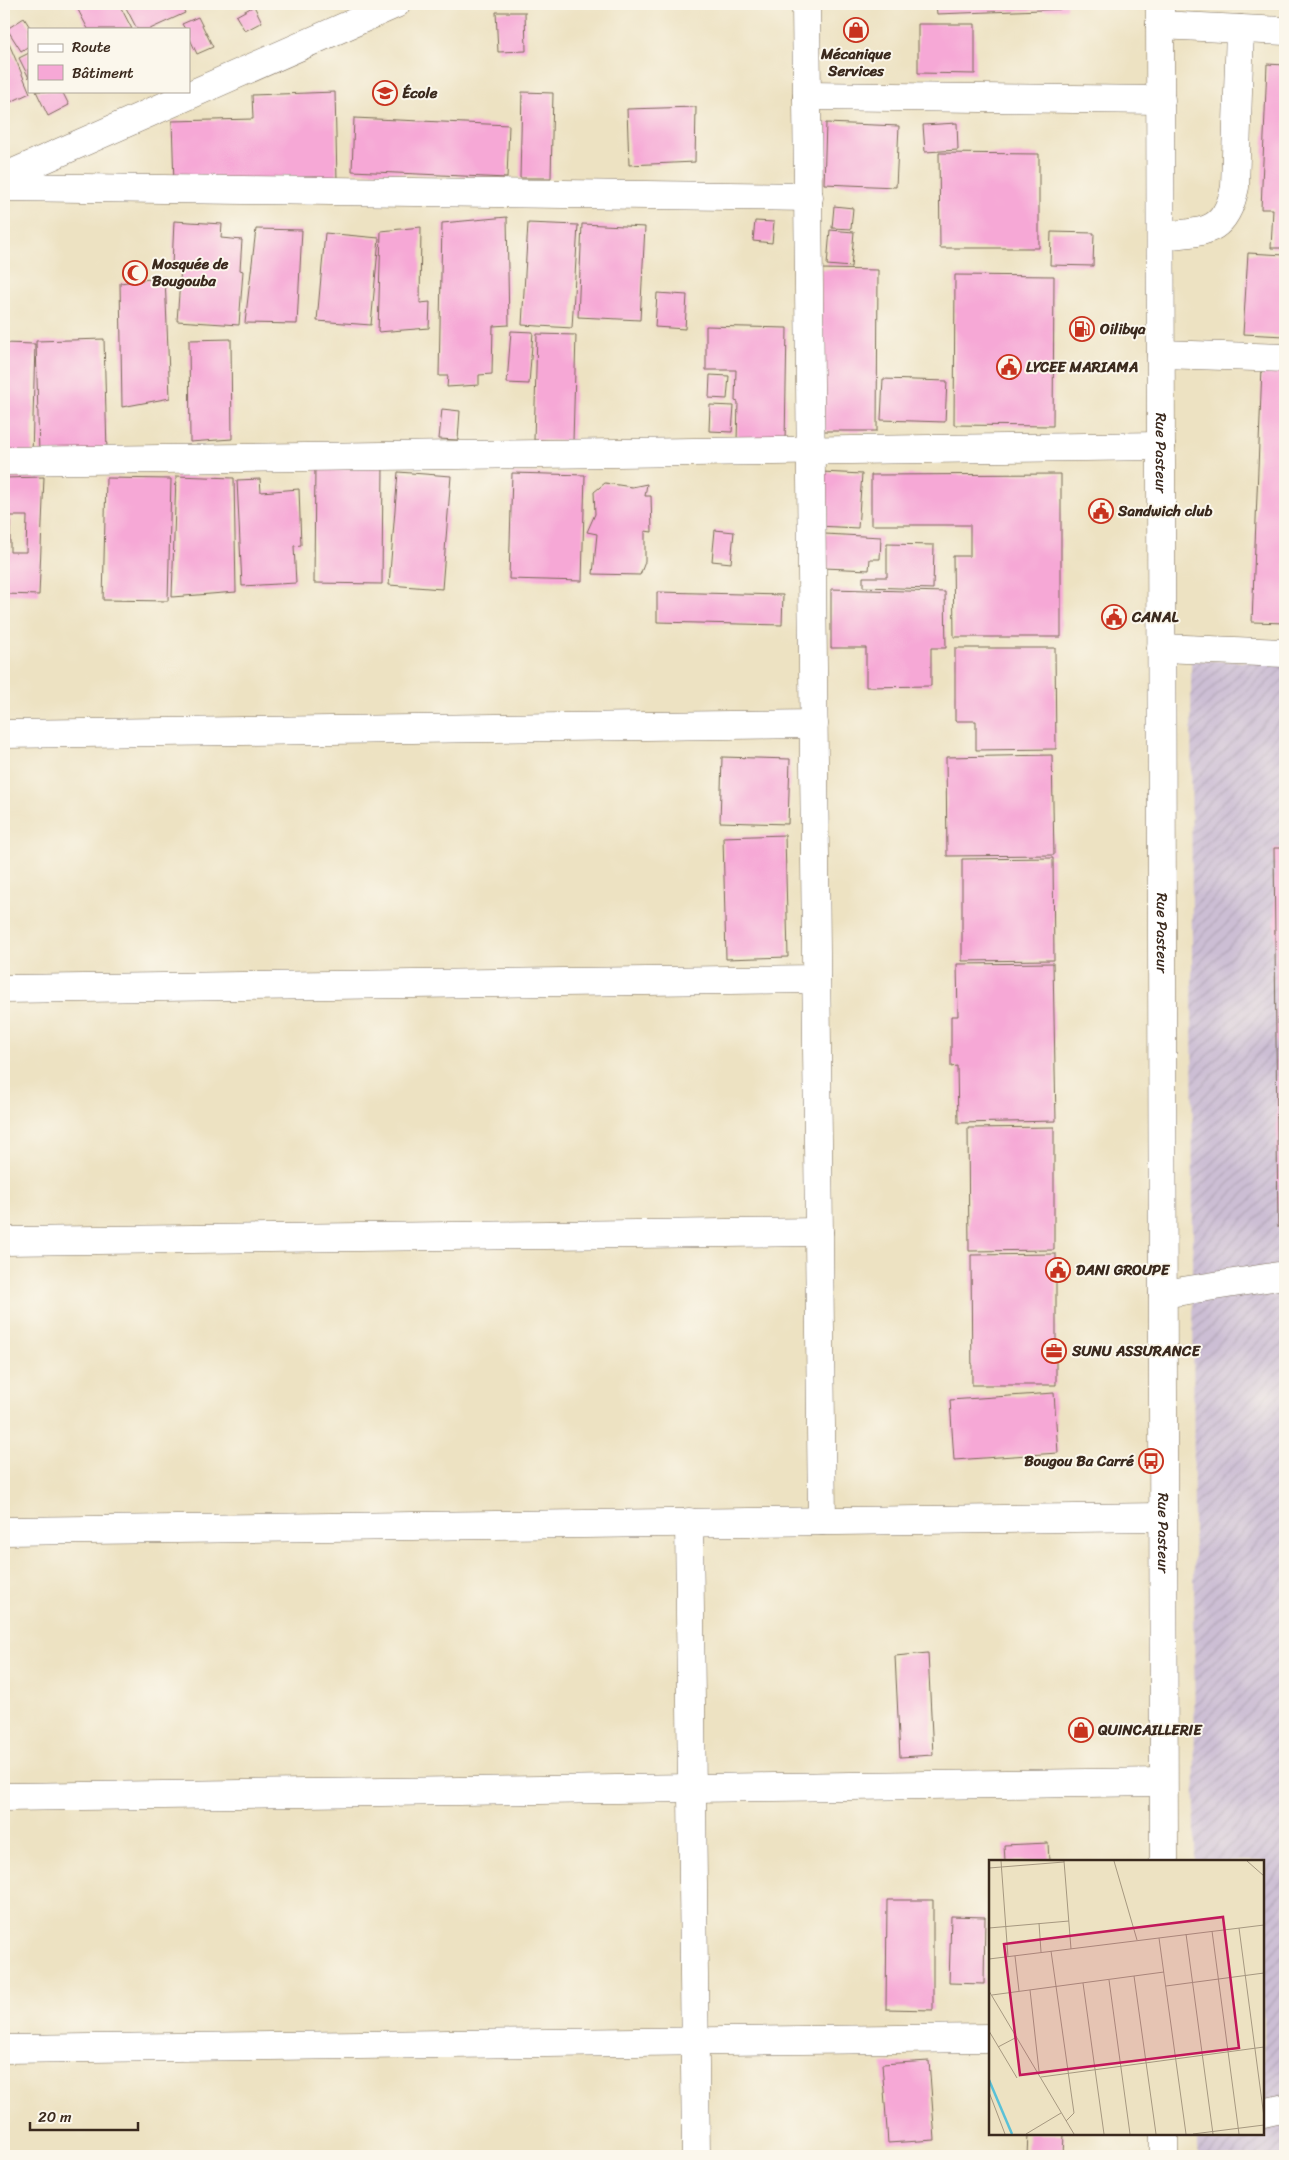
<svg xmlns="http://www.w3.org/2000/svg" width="1289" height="2160" font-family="Sriracha,sans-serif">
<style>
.industrial{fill:url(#industrial-furrows)}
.building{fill:#f6a8d6;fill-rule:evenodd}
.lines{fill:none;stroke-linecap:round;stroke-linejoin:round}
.minor-casing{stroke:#796a57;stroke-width:29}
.major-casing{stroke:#796a57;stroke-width:29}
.minor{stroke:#fff;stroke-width:28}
.major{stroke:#fff;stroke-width:28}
.labels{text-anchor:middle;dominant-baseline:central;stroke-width:4;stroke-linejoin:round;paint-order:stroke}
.poi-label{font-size:15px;font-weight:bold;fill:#3b2a1e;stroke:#fbf7ec;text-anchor:start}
.street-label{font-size:15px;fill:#3b2a1e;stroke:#fbf7ec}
.inset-river{fill:none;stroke:#5ac1d7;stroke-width:2.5}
.inset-road{fill:none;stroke:#a69880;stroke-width:1}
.view{fill:#c2185b;fill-opacity:0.15;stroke:#c2185b;stroke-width:2.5}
.inset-edge{fill:none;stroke:#3b2a1e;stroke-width:2.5}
</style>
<defs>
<pattern id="industrial-furrows" width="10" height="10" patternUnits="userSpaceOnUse" patternTransform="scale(1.25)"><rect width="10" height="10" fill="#ccbed4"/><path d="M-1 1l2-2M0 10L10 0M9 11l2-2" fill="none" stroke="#b0a3b6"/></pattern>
</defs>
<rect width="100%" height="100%" fill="#fbf7ec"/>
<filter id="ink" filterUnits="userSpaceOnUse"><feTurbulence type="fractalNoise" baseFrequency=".02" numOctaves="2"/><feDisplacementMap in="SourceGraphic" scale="10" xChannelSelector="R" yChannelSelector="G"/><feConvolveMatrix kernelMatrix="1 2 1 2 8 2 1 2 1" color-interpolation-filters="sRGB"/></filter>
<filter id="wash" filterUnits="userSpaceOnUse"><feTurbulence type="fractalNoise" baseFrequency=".0096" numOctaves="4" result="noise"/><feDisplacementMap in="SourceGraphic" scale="20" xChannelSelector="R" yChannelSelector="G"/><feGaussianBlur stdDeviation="1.12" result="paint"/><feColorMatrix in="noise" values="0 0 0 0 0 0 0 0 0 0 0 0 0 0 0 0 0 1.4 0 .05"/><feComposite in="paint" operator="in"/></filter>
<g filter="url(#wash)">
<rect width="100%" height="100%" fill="#ede2c2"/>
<!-- industrial -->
<polygon class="industrial" points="1191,660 1285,663 1285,2156 1198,2156 1198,2134 1263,2134 1263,1861 1195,1861"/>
<g id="blocks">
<!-- building -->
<g class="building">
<polygon points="75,4 119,4 132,29 88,29"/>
<polygon points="124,4 181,4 185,13 150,29 137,29"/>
<polygon points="936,4 1067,4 1067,9 937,14"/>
<polygon points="254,6 262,22 245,31 236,16"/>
<polygon points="496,12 525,12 526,51 498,52"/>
<polygon points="198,17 213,47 197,54 189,37 189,29 185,29 182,24"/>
<polygon points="24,18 31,29 29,29 29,46 21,51 7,29"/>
<polygon points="918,24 975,24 975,74 918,73"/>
<polygon points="4,32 30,93 4,105"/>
<polygon points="29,53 29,78 19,58"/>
<polygon points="1267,64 1285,65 1285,248 1271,248 1273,209 1261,209"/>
<polygon points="36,91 62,91 69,105 48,116"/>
<polygon points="335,92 337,180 174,184 172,121 253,119 252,95"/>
<polygon points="522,92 553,93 551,178 520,178"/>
<polygon points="696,107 695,162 629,165 627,109"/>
<polygon points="354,118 509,125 507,178 352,171"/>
<polygon points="826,123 899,126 896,187 824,184"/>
<polygon points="957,123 958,150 925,152 923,125"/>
<polygon points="939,153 1039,154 1039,248 940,248"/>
<polygon points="834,206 853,208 851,229 832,228"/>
<polygon points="507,217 509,325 493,326 492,374 479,375 479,385 447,387 448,376 439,376 442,223"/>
<polygon points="174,221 222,224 221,238 242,240 240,270 243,271 239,325 177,321 181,267 172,266"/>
<polygon points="755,221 774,222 772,243 753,241"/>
<polygon points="528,223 578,225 572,328 522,325"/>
<polygon points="582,224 645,227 640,320 578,317"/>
<polygon points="421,227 420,303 430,302 429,328 378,332 381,231"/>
<polygon points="256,229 302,230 297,324 245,323"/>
<polygon points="830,230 854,232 851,267 827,265"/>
<polygon points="1051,232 1094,233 1093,266 1050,265"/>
<polygon points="325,233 379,238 371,325 317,321"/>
<polygon points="1248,253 1285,255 1285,336 1243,334"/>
<polygon points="821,269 878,270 877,431 820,431"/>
<polygon points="955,275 1054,276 1053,426 954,425"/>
<polygon points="165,277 170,398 122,407 120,283"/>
<polygon points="657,293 687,295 685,329 655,327"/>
<polygon points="706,326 787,328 785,442 737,440 738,402 735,401 736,370 706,370"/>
<polygon points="511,331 533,332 529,384 507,383"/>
<polygon points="537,334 576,335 573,441 534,440"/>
<polygon points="104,339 107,452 39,454 36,341"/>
<polygon points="231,339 232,439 190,442 189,340"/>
<polygon points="4,343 35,344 32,456 4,455"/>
<polygon points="1262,367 1285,368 1285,623 1252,622"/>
<polygon points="710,375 729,376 727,399 709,398"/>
<polygon points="883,379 947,381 945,422 881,420"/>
<polygon points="710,405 734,406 732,432 709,431"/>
<polygon points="442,409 460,411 458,440 439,439"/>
<polygon points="315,463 383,464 382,584 314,583"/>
<polygon points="398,472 451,476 442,589 389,585"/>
<polygon points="822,472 862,474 858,528 818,526"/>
<polygon points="512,473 585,475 582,581 509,579"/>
<polygon points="1061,474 1061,637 954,637 953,556 970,556 970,525 871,525 871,475"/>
<polygon points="176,476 234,478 236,592 172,597"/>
<path d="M44 477 39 595 4 594V478ZM10 516H27L26 552H10Z"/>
<polygon points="106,478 171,479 168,601 103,600"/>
<polygon points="260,479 261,492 299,489 301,545 294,546 296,583 242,586 237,480"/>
<polygon points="605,483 632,487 647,484 645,496 651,496 652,532 645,531 645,562 640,575 593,574 597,534 587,532 595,514 594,492"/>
<polygon points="715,530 734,532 731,563 712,561"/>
<polygon points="825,534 881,537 880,559 870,559 869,570 824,568"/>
<polygon points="887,544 934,545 933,589 863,587 863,577 887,577"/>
<polygon points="831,589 945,592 946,648 931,648 931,686 866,687 866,648 831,648"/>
<polygon points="657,592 783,595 782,625 657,622"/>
<polygon points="955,648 1055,648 1056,749 976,750 976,721 955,721"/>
<polygon points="1052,755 1054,855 947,856 946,757"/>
<polygon points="722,757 790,759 788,824 720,822"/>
<polygon points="785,835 788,957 726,959 723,837"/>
<polygon points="1274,848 1285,848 1285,1227 1278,1227"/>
<polygon points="1053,858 1054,960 962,961 962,859"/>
<polygon points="1053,963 1056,1121 958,1123 957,1066 951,1067 951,1016 958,1016 957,964"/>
<polygon points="1054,1127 1054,1250 969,1251 968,1128"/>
<polygon points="1056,1254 1056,1385 972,1385 971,1255"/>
<polygon points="1054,1393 1058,1453 954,1460 950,1400"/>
<polygon points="928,1653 933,1755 900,1757 895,1656"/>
<polygon points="1048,1843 1049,1861 1005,1861 1004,1845"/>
<polygon points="887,1900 933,1900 933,2010 886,2009"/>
<polygon points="951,1916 985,1917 984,1984 949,1983"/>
<polygon points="929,2061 935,2140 888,2143 882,2064"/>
<polygon points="1028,2134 1064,2134 1063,2156 1027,2156"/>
</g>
</g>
</g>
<g filter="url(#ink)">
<use href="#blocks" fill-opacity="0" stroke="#796a57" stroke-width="1"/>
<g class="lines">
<defs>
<g id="minor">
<polyline points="806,4 822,1521"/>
<polyline points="1160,25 1285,31"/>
<polyline points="807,96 1161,100"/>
<polyline points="4,177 396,4"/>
<polyline points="4,187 809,197"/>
<path d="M1162 236C1204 231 1225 235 1235 187L1240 29"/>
<polyline points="1161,354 1285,358"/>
<polyline points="4,461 1161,446"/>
<polyline points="1161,648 1285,653"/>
<polyline points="4,734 814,724"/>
<polyline points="4,989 816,979"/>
<polyline points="4,1241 819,1232"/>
<polyline points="1163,1294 1285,1275"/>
<polyline points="689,1522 696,2156"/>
<polyline points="4,1531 1163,1517"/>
<polyline points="4,1797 1163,1782"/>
<polyline points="4,2049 990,2038"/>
<polyline points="1263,2113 1285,2108"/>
</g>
<g id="major">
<path id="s1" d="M1160 4 1164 1861"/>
<polyline points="1164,2134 1164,2156"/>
</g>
</defs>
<!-- minor casing -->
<use href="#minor" class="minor-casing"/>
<!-- major casing -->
<use href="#major" class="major-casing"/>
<!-- minor -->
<use href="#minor" class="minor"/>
<!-- major -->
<use href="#major" class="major"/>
</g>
</g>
<!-- icons -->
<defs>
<symbol id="shop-ring" viewBox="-11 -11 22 22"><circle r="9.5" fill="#fbf7ec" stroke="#c8321e" stroke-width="1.5"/><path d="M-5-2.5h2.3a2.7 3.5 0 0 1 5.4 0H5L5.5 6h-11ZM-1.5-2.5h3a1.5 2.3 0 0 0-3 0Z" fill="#c8321e"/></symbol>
<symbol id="school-ring" viewBox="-11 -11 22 22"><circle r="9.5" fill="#fbf7ec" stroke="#c8321e" stroke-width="1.5"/><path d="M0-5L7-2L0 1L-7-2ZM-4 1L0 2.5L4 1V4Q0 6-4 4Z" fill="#c8321e"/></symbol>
<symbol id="mosque-ring" viewBox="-11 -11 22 22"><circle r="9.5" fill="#fbf7ec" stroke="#c8321e" stroke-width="1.5"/><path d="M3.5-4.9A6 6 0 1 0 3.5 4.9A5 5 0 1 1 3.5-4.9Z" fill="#c8321e"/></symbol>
<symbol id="fuel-ring" viewBox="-11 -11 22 22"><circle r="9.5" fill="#fbf7ec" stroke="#c8321e" stroke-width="1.5"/><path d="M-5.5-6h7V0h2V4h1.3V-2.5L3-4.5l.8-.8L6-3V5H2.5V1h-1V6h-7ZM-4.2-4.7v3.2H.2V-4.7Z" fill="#c8321e"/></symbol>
<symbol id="civic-ring" viewBox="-11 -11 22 22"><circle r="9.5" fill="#fbf7ec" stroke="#c8321e" stroke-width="1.5"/><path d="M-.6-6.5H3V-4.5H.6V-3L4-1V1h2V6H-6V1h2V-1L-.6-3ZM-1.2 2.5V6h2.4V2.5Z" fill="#c8321e"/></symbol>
<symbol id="office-ring" viewBox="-11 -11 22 22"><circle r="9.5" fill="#fbf7ec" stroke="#c8321e" stroke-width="1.5"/><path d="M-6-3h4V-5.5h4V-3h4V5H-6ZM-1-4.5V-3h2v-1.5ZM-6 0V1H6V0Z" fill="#c8321e"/></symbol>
<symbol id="bus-ring" viewBox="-11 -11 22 22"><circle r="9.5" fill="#fbf7ec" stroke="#c8321e" stroke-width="1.5"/><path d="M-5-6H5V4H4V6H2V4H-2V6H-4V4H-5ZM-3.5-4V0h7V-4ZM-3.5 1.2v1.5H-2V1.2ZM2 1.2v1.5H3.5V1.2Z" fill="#c8321e"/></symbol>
</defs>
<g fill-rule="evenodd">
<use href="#shop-ring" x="842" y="16" width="28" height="28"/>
<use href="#school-ring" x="371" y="79" width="28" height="28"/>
<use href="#mosque-ring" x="121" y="259" width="28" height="28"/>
<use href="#fuel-ring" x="1068" y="315" width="28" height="28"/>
<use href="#civic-ring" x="995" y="353" width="28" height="28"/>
<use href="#civic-ring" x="1087" y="497" width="28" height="28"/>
<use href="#civic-ring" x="1100" y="603" width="28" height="28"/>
<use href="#civic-ring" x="1044" y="1256" width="28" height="28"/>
<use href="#office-ring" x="1040" y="1337" width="28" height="28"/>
<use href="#bus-ring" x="1137" y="1447" width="28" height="28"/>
<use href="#shop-ring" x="1067" y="1716" width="28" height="28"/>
</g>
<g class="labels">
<!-- poi labels -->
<g class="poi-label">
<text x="856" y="54" text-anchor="middle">Mécanique<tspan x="856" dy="17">Services</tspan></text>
<text x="402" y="93">École</text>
<text x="152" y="264">Mosquée de<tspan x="152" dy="17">Bougouba</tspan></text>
<text x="1100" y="329">Oilibya</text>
<text x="1026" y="367">LYCEE MARIAMA</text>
<text x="1118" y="511">Sandwich club</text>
<text x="1132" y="617">CANAL</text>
<text x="1076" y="1270">DANI GROUPE</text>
<text x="1072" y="1351">SUNU ASSURANCE</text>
<text x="1134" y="1461" text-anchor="end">Bougou Ba Carré</text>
<text x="1098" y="1730">QUINCAILLERIE</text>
</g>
<!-- street labels -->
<g class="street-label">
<text stroke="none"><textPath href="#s1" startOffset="449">Rue Pasteur</textPath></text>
<text stroke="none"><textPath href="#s1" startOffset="929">Rue Pasteur</textPath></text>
<text stroke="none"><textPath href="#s1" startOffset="1529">Rue Pasteur</textPath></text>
</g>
</g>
<!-- overview -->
<g transform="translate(989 1860)">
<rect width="275" height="275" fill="#ede2c2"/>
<path class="inset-river" d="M0 220 23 274"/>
<path class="inset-road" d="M12 1 19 97M75 1 82 89M125 1 148 80M258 1 275 16M0 8 75 2M50 63 52 92M0 68 80 61M250 68 275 257M223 71 250 274M197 74 224 274M170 78 197 274M62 91 85 253 77 261M26 96 30 131M0 99 275 65M145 116 167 274M120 120 141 274M94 123 115 274M177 126 275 113M41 130 50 211M0 131 85 274M3 135 175 112M0 171 28 218M9 187 28 177M52 217 275 187M0 232 16 274M37 274 72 253M204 274 275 265"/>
<path class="view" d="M234 57 250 188 31 215 15 84Z"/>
<rect width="275" height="275" class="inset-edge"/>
</g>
<!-- margin -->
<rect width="1289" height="2160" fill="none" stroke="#fbf7ec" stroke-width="20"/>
<!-- legend -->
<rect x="28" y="28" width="162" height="65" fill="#fbf7ec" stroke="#aea59a"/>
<rect x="38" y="44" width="25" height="8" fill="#ffffff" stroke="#aea59a"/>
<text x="72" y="52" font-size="15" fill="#3b2a1e">Route</text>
<rect x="38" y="65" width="25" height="15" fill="#f6a8d6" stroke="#aea59a"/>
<text x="72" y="78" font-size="15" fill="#3b2a1e">Bâtiment</text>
<!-- scale -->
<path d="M30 2122v8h108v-8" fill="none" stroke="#3b2a1e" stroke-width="2.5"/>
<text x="38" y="2122" font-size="15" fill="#3b2a1e" stroke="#fbf7ec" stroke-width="4" paint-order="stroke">20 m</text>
</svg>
